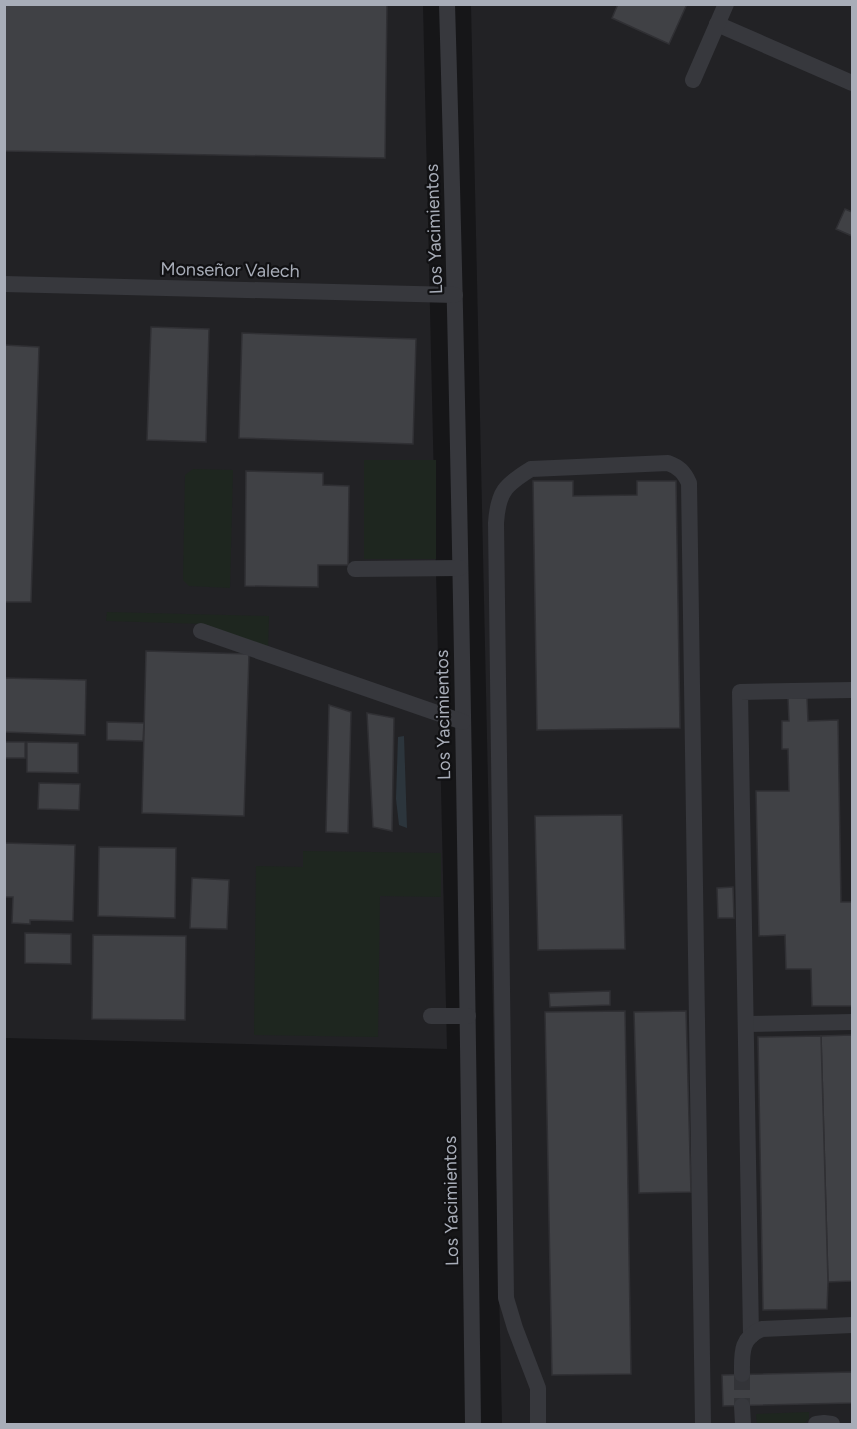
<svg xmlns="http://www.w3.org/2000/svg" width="857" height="1429" font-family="Figtree,sans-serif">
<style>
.built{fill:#222225}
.green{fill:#1e261f}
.water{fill:#2c353c}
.building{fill:#404145;stroke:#303034;stroke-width:1.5}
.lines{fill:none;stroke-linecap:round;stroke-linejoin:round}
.minor-tunnel{stroke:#333438;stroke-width:16;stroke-dasharray:16 8;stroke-linecap:butt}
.minor{stroke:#37383d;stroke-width:16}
.labels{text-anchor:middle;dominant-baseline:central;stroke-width:4.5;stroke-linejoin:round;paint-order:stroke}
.street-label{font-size:18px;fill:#a8adb8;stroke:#111113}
</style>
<rect width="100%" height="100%" fill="#161618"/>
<!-- built -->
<g class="built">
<polygon points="5,5 423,5 447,1049 5,1038"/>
<polygon points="471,5 852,5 852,1424 502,1424"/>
</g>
<!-- green -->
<g class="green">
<rect x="364" y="460" width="72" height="99"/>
<polygon points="193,469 233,470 230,588 189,586 183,580 185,475"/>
<polygon points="107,612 269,616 268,648 205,624 106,621"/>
<polygon points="303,851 441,853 441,897 380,896 378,1037 254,1035 256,866 303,867"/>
<polygon points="809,1412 809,1419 803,1424 757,1424 756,1414"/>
</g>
<!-- water -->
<polygon class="water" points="404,736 407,828 399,825 396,799 398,737"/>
<!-- building -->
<g class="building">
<polygon points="4,4 387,4 385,158 4,151"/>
<polygon points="618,4 687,4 669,44 612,18"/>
<polygon points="845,209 852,212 852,236 836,229"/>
<polygon points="151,327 209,329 206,442 147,440"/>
<polygon points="242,333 416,339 413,444 239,438"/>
<polygon points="4,345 39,347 31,602 4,602"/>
<polygon points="246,471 323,473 323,485 349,486 348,565 318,565 318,587 245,586"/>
<polygon points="533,481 573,481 573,496 637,495 637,481 676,481 680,728 537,730"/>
<polygon points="146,651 249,654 244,816 142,813"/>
<polygon points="4,678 86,680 85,735 4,732"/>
<polygon points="788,698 807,698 808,721 838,720 841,902 852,902 852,1006 812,1006 811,969 786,969 785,935 759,936 756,791 789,791 788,749 782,749 782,721 789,721"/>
<polygon points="329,705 351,712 348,833 326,832"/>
<polygon points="367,713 394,718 392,831 373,827"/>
<polygon points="107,722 144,723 143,741 107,740"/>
<rect x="4" y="742" width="21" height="16"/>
<polygon points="27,742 78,743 78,773 27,772"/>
<polygon points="39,783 80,784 79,810 38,809"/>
<polygon points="622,815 625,949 538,950 535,816"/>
<polygon points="4,843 75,845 73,921 30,920 30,924 12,923 13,897 4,897"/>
<polygon points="99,847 176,848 175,918 98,916"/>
<polygon points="192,878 229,880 227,929 190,928"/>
<polygon points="733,887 734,918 718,918 717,888"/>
<polygon points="25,933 71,934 71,964 25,963"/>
<polygon points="93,935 186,936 185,1020 92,1019"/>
<polygon points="610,991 610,1005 550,1007 549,993"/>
<polygon points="625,1011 631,1374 552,1375 545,1012"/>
<polygon points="686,1011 691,1192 639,1193 634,1012"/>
<polygon points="852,1035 852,1281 828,1282 821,1036"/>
<polygon points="821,1036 828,1282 827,1309 763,1310 758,1037"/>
<polygon points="852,1372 852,1403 723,1406 722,1375"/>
</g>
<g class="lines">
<!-- minor-tunnel -->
<polyline class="minor-tunnel" points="742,1374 742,1406"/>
<!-- minor -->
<g class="minor">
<path d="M447 4C461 478 467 951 473 1424"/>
<polyline points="717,24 852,83"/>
<polyline points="693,80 726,4"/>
<polyline points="4,284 455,295"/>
<polyline points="355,569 460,568"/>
<polyline points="201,631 463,722"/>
<polyline points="431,1016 468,1016"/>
<polyline points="746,1024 852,1022"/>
<polyline points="751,1336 740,692 852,690"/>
<path d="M742 1374C742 1354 740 1338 762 1329L852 1325"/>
<polyline points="742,1406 743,1424"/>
<path d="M538 1424V1388L515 1328 506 1298 496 523C498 492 505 485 531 469L668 463C679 467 684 472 689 483L703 1424"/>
<polyline points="816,1424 824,1423 832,1424"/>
</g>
</g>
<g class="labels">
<!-- street labels -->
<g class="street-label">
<text transform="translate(434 229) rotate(-92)">Los Yacimientos</text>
<text transform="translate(230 270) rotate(1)">Monseñor Valech</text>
<text transform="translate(443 715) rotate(-91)">Los Yacimientos</text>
<text transform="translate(451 1201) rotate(-91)">Los Yacimientos</text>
</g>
</g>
<!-- border -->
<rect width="857" height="1429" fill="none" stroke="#a8adb8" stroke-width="12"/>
</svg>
